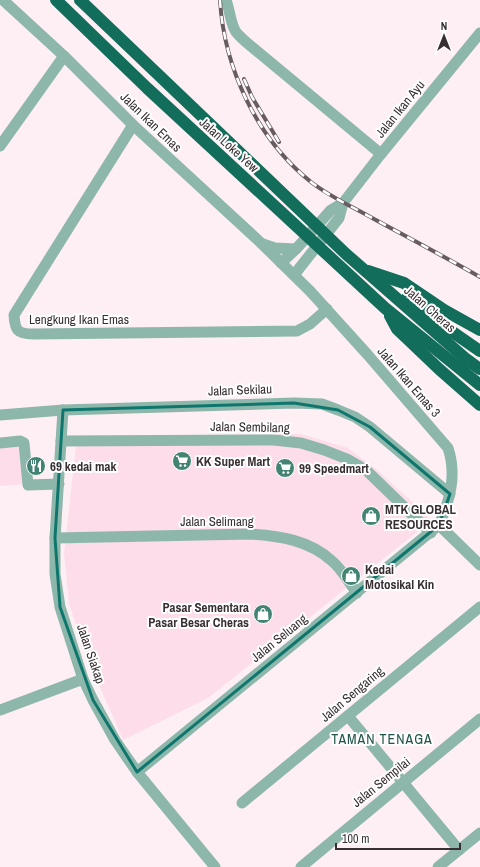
<svg xmlns="http://www.w3.org/2000/svg" width="480" height="867" font-family="'Archivo Narrow',sans-serif">
<style>
.built{fill:#fdddea}
.lines{fill:none;stroke-linecap:round;stroke-linejoin:round}
.minor{stroke:#8eb7ab;stroke-width:11}
.highway{stroke:#126d5a;stroke-width:12}
.rail-casing{stroke:#675c61;stroke-width:4}
.rail{stroke:#fff;stroke-width:2.5;stroke-dasharray:8;stroke-linecap:butt}
.marked{fill:none;stroke:#0f766e;stroke-width:3;stroke-linejoin:round}
.labels{text-anchor:middle;dominant-baseline:central;stroke-width:4;stroke-linejoin:round;paint-order:stroke}
.street-label{font-size:13px;fill:#382f33;stroke:#fff}
.poi-label{font-size:13px;font-weight:bold;fill:#382f33;stroke:#fff;text-anchor:start}
.neighbourhood-label{font-size:14px;letter-spacing:1px;fill:#205448;stroke:#fff}
</style>
<rect width="100%" height="100%" fill="#feeff5"/>
<!-- built -->
<g class="built">
<polygon points="301,434 348,448 376,469 432,520 208,698 123,740 84,650 69,603 64,554 77,437"/>
<polygon points="21,445 25,484 0,486 0,447"/>
</g>
<g class="lines">
<!-- minor -->
<g class="minor">
<path d="M3 0 64 56 133 125 260 242 310 291 367 354 448 448C457 475 450 500 439 525L137 772"/>
<path d="M226 0C230 10 230 23 236 32 239 36 243 39 246 42L381 154"/>
<path d="M133 125 14 315C15 330 17 334 33 334L297 331 310 324 327 309"/>
<polyline points="0,146 64,56"/>
<polyline points="263,244 275,248 296,249"/>
<polyline points="281,263 296,249 331,210 343,203"/>
<polyline points="294,275 339,218 343,203 381,154 480,33"/>
<polyline points="63,410 55,538 55,574 60,607 83,679 93,700 115,740 137,772 215,867"/>
<polyline points="0,415 63,410 294,403 322,404 338,410 355,417 370,427 450,494"/>
<polyline points="61,441 274,440 301,443 324,450 347,459 366,470 431,533"/>
<polyline points="0,443 20,441 24,443 28,485 59,484"/>
<polyline points="439,525 480,565"/>
<path d="M55 538 250 534C280 536 309 540 332 561 342 569 349 583 357 593"/>
<polyline points="0,710 83,679"/>
<polyline points="348,716 459,850"/>
<polyline points="242,803 480,607"/>
<polyline points="301,867 480,719"/>
<polyline points="438,867 480,833"/>
</g>
<!-- highway -->
<g class="highway">
<polyline points="56,0 147,88 385,308 480,385"/>
<polyline points="80,0 346,254 466,359 480,369"/>
<polyline points="368,271 404,283 444,310 480,330"/>
<polyline points="407,298 438,322 480,351"/>
<polyline points="390,316 397,329 439,369 480,405"/>
</g>
<defs>
<g id="rail">
<path d="M220 0C224 68 257 139 311 182 330 197 353 207 374 219 409 238 445 257 480 277"/>
<polyline points="244,79 252,97 279,142"/>
</g>
</defs>
<!-- rail casing -->
<use href="#rail" class="rail-casing"/>
<!-- rail -->
<use href="#rail" class="rail"/>
</g>
<!-- marked area -->
<path class="marked" d="M294 403 338 410 370 427 450 494 439 525 137 772 93 700 60 607 55 538 63 410Z"/>
<!-- icons -->
<defs>
<symbol id="supermarket-disc" viewBox="-11 -11 22 22"><circle r="9.5" fill="#438373" stroke="#fff"/><path d="M-6-5.5h2.5l.6 2H6L4.5 2H-2.5L-4.4-4H-6ZM-1.5 3.2a1.3 1.3 0 1 0 .1 0ZM3 3.2a1.3 1.3 0 1 0 .1 0Z" fill="#fff"/></symbol>
<symbol id="restaurant-disc" viewBox="-11 -11 22 22"><circle r="9.5" fill="#438373" stroke="#fff"/><path d="M-5-6h1v4h1v-4h1v4h1v-4h1v5L-1.5 .5V6h-2V.5L-5-1ZM5-6V6H3V1.5H1.5Q1.5-4 5-6Z" fill="#fff"/></symbol>
<symbol id="shop-disc" viewBox="-11 -11 22 22"><circle r="9.5" fill="#438373" stroke="#fff"/><path d="M-5-2.5h2.3a2.7 3.5 0 0 1 5.4 0H5L5.5 6h-11ZM-1.5-2.5h3a1.5 2.3 0 0 0-3 0Z" fill="#fff"/></symbol>
</defs>
<g fill-rule="evenodd">
<use href="#supermarket-disc" x="171" y="450" width="22" height="22"/>
<use href="#restaurant-disc" x="25" y="455" width="22" height="22"/>
<use href="#supermarket-disc" x="274" y="457" width="22" height="22"/>
<use href="#shop-disc" x="360" y="505" width="22" height="22"/>
<use href="#shop-disc" x="340" y="565" width="22" height="22"/>
<use href="#shop-disc" x="252" y="603" width="22" height="22"/>
</g>
<g class="labels">
<!-- street labels -->
<g class="street-label">
<text transform="translate(400 109) rotate(-51)">Jalan Ikan Ayu</text>
<text transform="translate(151 122) rotate(44)">Jalan Ikan Emas</text>
<text transform="translate(229 145) rotate(42)">Jalan Loke Yew</text>
<text transform="translate(430 309) rotate(41)">Jalan Cheras</text>
<text x="79" y="319">Lengkung Ikan Emas</text>
<text transform="translate(409 382) rotate(49)">Jalan Ikan Emas 3</text>
<text transform="translate(240 390) rotate(-2)">Jalan Sekilau</text>
<text transform="translate(250 427) rotate(1)">Jalan Sembilang</text>
<text x="217" y="521">Jalan Selimang</text>
<text transform="translate(279 638) rotate(-39)">Jalan Seluang</text>
<text transform="translate(91 654) rotate(71)">Jalan Siakap</text>
<text transform="translate(352 694) rotate(-40)">Jalan Sengaring</text>
<text transform="translate(381 782) rotate(-39)">Jalan Sempilai</text>
</g>
<!-- poi labels -->
<g class="poi-label">
<text x="196" y="461">KK Super Mart</text>
<text x="50" y="466">69 kedai mak</text>
<text x="299" y="468">99 Speedmart</text>
<text x="385" y="509">MTK GLOBAL<tspan x="385" dy="15">RESOURCES</tspan></text>
<text x="365" y="569">Kedai<tspan x="365" dy="15">Motosikal Kin</tspan></text>
<text x="249" y="607" text-anchor="end">Pasar Sementara<tspan x="249" dy="15">Pasar Besar Cheras</tspan></text>
</g>
<!-- neighbourhood labels -->
<g class="neighbourhood-label">
<text x="382" y="739">TAMAN TENAGA</text>
</g>
</g>
<!-- north arrow -->
<g transform="translate(444 36)" stroke="#ffffff" stroke-width="3" paint-order="stroke">
<path d="M0-3L7 15L0 10L-7 15Z" fill="#382f33"/>
<text y="-6" font-size="11" font-weight="bold" text-anchor="middle" fill="#382f33">N</text>
</g>
<!-- scale -->
<path d="M336 843v6h124v-6" fill="none" stroke="#382f33" stroke-width="2"/>
<text x="342" y="843" font-size="12" fill="#382f33" stroke="#ffffff" stroke-width="3" paint-order="stroke">100 m</text>
</svg>
